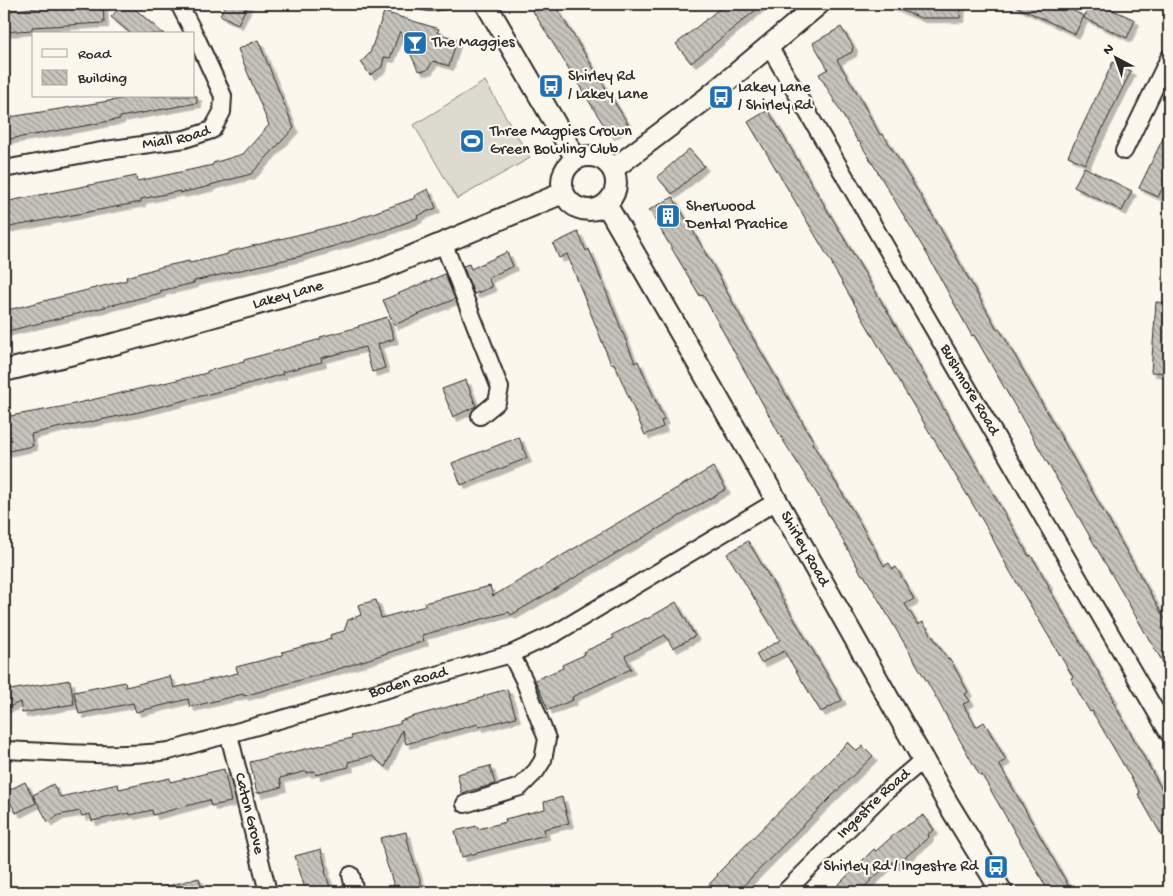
<svg xmlns="http://www.w3.org/2000/svg" width="1173" height="896" font-family="'Gochi Hand',sans-serif">
<style>
.garden{fill:#dddad0;stroke:#84827e}
.building{fill:url(#building-back-hatch);stroke:#2b2b2b;filter:url(#shadow)}
.lines{fill:none;stroke-linecap:round;stroke-linejoin:round}
.service-casing{stroke:#2b2b2b;stroke-width:12}
.minor-casing{stroke:#2b2b2b;stroke-width:20}
.tertiary-casing{stroke:#2b2b2b;stroke-width:24}
.service{stroke:#fbf7ec;stroke-width:9}
.minor{stroke:#fbf7ec;stroke-width:16}
.tertiary{stroke:#fbf7ec;stroke-width:20}
.labels{text-anchor:middle;dominant-baseline:central;stroke-width:4.5;stroke-linejoin:round;paint-order:stroke}
.poi-label{font-size:16px;fill:#2b2b2b;stroke:#fbf7ec;text-anchor:start}
.street-label{font-size:16px;fill:#2b2b2b;stroke:#fbf7ec}
</style>
<defs>
<pattern id="building-back-hatch" width="6" height="6" patternUnits="userSpaceOnUse" patternTransform="scale(1.25)"><rect width="6" height="6" fill="#c7c4bc"/><path d="M-1 5l2 2M0 0l6 6M5-1l2 2" fill="none" stroke="#a29f99"/></pattern>
<filter id="shadow"><feDropShadow dx="4.5" dy="4.5" stdDeviation="0" flood-color="#0004"/></filter>
</defs>
<rect width="100%" height="100%" fill="#fbf7ec"/>
<filter id="ink" filterUnits="userSpaceOnUse"><feTurbulence type="fractalNoise" baseFrequency=".02" numOctaves="2"/><feDisplacementMap in="SourceGraphic" scale="10" xChannelSelector="R" yChannelSelector="G"/><feConvolveMatrix kernelMatrix="1 2 1 2 8 2 1 2 1" color-interpolation-filters="sRGB"/></filter>
<g filter="url(#ink)">
<!-- garden -->
<polygon class="garden" points="485,81 530,158 457,199 414,125"/>
<!-- building -->
<g class="building">
<polygon points="74,4 103,4 104,23 32,27 32,30 4,32 4,11"/>
<polygon points="123,4 129,4 164,34 131,34 111,17"/>
<polygon points="226,4 248,4 238,24 220,15"/>
<polygon points="539,4 554,4 628,124 610,135 531,8"/>
<polygon points="725,4 763,4 691,63 676,44"/>
<polygon points="888,4 961,4 960,18 921,18 888,5"/>
<polygon points="1011,4 1059,4 1084,16 1075,34"/>
<polygon points="1090,4 1100,4 1135,20 1127,38 1084,18"/>
<polygon points="384,12 439,29 437,33 457,39 449,66 433,61 428,69 424,71 418,70 400,31 390,58 384,57 382,67 370,75 361,62 370,53"/>
<polygon points="841,27 853,46 852,52 837,60 855,89 880,135 883,134 940,228 997,329 999,328 1169,626 1169,672 1150,641 974,335 972,336 927,254 859,141 858,142 819,74 828,69 813,43"/>
<polygon points="258,40 294,128 251,174 210,185 211,186 180,193 180,191 141,199 141,202 4,228 4,202 136,176 137,181 157,177 213,165 213,163 243,154 269,125 238,49"/>
<polygon points="1113,62 1131,71 1085,164 1068,156"/>
<polygon points="128,96 197,96 197,103 120,117 120,119 84,126 4,140 4,118 121,99 121,98"/>
<polygon points="768,110 897,328 1029,556 1031,555 1049,586 1048,587 1114,699 1112,700 1169,802 1169,848 1138,794 1140,793 1092,711 1090,712 1080,695 1071,678 1073,677 1008,568 987,528 897,378 832,265 833,265 748,122"/>
<polygon points="1169,126 1169,175 1158,197 1139,188"/>
<polygon points="689,149 704,166 672,194 657,177"/>
<polygon points="1084,167 1132,191 1122,211 1074,187"/>
<polygon points="428,189 436,208 417,216 418,218 384,231 301,256 194,281 194,283 160,291 161,293 4,332 4,311 127,280 126,277 161,267 189,261 190,263 207,259 228,254 228,252 345,223 415,198 414,196"/>
<polygon points="673,197 723,283 722,283 744,323 814,442 812,443 860,523 884,566 889,563 893,569 896,567 914,599 905,604 918,625 923,622 948,660 950,659 968,692 965,694 970,701 963,704 976,727 984,722 1006,760 999,764 1072,892 1049,892 982,775 980,776 933,692 864,575 862,575 817,494 781,437 703,295 700,296 649,210"/>
<polygon points="578,232 586,251 589,249 635,363 638,361 664,420 661,421 663,427 645,435 614,363 611,364 567,254 559,258 553,244"/>
<polygon points="507,252 513,266 488,278 492,287 474,294 463,266 469,264 471,269"/>
<polygon points="445,274 455,299 394,325 383,300"/>
<polygon points="1156,302 1169,303 1169,373 1151,372"/>
<polygon points="387,317 394,339 378,344 385,368 372,372 365,347 321,358 322,362 282,372 283,374 244,385 139,412 70,426 70,425 31,434 33,446 4,452 4,417 61,407 207,373 207,371 244,362 244,360 321,339 320,337 359,327 358,326"/>
<polygon points="466,380 476,406 453,417 442,389"/>
<polygon points="519,437 527,458 461,485 452,463"/>
<polygon points="713,467 726,489 511,615 509,612 422,635 424,641 332,671 244,696 243,694 190,707 188,699 136,712 133,703 79,714 74,692 125,682 126,687 170,676 174,688 238,673 236,667 283,655 282,652 331,639 330,635 344,631 348,620 361,615 358,605 376,600 381,618 425,606 424,603 490,586 493,596"/>
<polygon points="748,541 842,700 821,712 784,651 761,663 756,654 780,640 727,554"/>
<polygon points="676,602 695,636 673,648 665,635 625,656 631,669 572,697 573,700 548,710 535,680 563,668 562,665 584,655 583,652 614,638 612,635 646,618 647,619"/>
<polygon points="70,680 74,704 22,713 20,702 4,709 4,691"/>
<polygon points="507,689 516,717 479,727 478,724 406,744 402,730 385,767 372,756 348,762 349,767 332,771 316,775 315,771 307,773 307,771 280,778 282,787 257,793 250,762 352,738 351,736 400,724 400,721 411,717 484,697 483,696"/>
<polygon points="848,742 857,751 863,746 873,756 833,795 737,892 702,892 718,875 717,874"/>
<polygon points="490,766 495,784 462,793 457,774"/>
<polygon points="224,769 231,802 211,806 209,800 153,815 152,810 130,815 129,813 92,821 90,814 82,816 80,811 59,815 48,822 33,795 53,784 60,797 118,784 119,789 170,778 170,782"/>
<polygon points="25,782 36,803 16,813 5,792"/>
<polygon points="562,797 569,823 544,829 545,835 462,857 455,831 477,826 478,829 506,822 505,819 545,809 544,802"/>
<polygon points="924,815 934,830 928,834 929,837 895,866 891,861 859,892 831,892 874,849 876,851 897,832"/>
<polygon points="406,832 410,851 424,892 396,892 385,858 380,838"/>
<polygon points="321,849 326,870 325,871 330,887 312,892 306,892 295,856"/>
<polygon points="199,878 203,892 161,892 160,888"/>
</g>
<g class="lines">
<defs>
<polyline id="service" points="418,4 430,6 447,4"/>
<g id="minor">
<path id="s1" d="M769 46 1169 734"/>
<polyline points="1124,151 1169,58"/>
<path id="s2" d="M4 169 106 150 185 139 212 130 222 112 223 96 196 37 179 4"/>
<polyline points="443,242 500,388 497,402 480,416"/>
<path id="s3" d="M229 735 268 892"/>
<path id="s4" d="M4 750C59 752 114 758 169 751L511 654 556 633 777 501"/>
<polyline points="465,804 520,787 536,771 543,760 547,739 524,680 511,654"/>
<polyline points="351,875 355,892"/>
<path id="s5" d="M785 892 883 794 923 760"/>
</g>
<g id="tertiary">
<polyline points="486,4 576,159"/>
<circle cx="589" cy="183" r="27"/>
<polyline points="613,169 707,98 819,4"/>
<path id="s6" d="M606 204 777 501 947 802 1002 892"/>
<path id="s7" d="M4 371 118 343 376 271 563 193"/>
</g>
</defs>
<!-- service casing -->
<use href="#service" class="service-casing"/>
<!-- minor casing -->
<use href="#minor" class="minor-casing"/>
<!-- tertiary casing -->
<use href="#tertiary" class="tertiary-casing"/>
<!-- service -->
<use href="#service" class="service"/>
<!-- minor -->
<use href="#minor" class="minor"/>
<!-- tertiary -->
<use href="#tertiary" class="tertiary"/>
</g>
</g>
<!-- icons -->
<defs>
<symbol id="bar-square" viewBox="-11 -11 22 22"><rect x="-9" y="-9" width="18" height="18" rx="4" fill="#1f6fb2" stroke="#fbf7ec"/><path d="M-6-5H6L.8 .8V4.5H3.5V6h-7V4.5H-.8V.8Z" fill="#fff"/></symbol>
<symbol id="bus-square" viewBox="-11 -11 22 22"><rect x="-9" y="-9" width="18" height="18" rx="4" fill="#1f6fb2" stroke="#fbf7ec"/><path d="M-5-6H5V4H4V6H2V4H-2V6H-4V4H-5ZM-3.5-4V0h7V-4ZM-3.5 1.2v1.5H-2V1.2ZM2 1.2v1.5H3.5V1.2Z" fill="#fff"/></symbol>
<symbol id="stadium-square" viewBox="-11 -11 22 22"><rect x="-9" y="-9" width="18" height="18" rx="4" fill="#1f6fb2" stroke="#fbf7ec"/><path d="M0-5a6.5 5 0 1 0 0 10a6.5 5 0 1 0 0-10ZM-3.5-1.8h7v3.6h-7Z" fill="#fff"/></symbol>
<symbol id="building-square" viewBox="-11 -11 22 22"><rect x="-9" y="-9" width="18" height="18" rx="4" fill="#1f6fb2" stroke="#fbf7ec"/><path d="M-4-6H4V6H1V3H-1V6H-4ZM-2.5-4.3h1.7v1.8h-1.7ZM.8-4.3h1.7v1.8H.8ZM-2.5-1h1.7V.8h-1.7ZM.8-1h1.7V.8H.8Z" fill="#fff"/></symbol>
</defs>
<g fill-rule="evenodd">
<use href="#bar-square" x="401" y="29" width="28" height="28"/>
<use href="#bus-square" x="537" y="72" width="28" height="28"/>
<use href="#bus-square" x="707" y="83" width="28" height="28"/>
<use href="#stadium-square" x="458" y="127" width="28" height="28"/>
<use href="#building-square" x="654" y="202" width="28" height="28"/>
<use href="#bus-square" x="982" y="853" width="28" height="28"/>
</g>
<g class="labels">
<!-- poi labels -->
<g class="poi-label">
<text x="432" y="43">The Maggies</text>
<text x="568" y="77">Shirley Rd<tspan x="568" dy="18">/ Lakey Lane</tspan></text>
<text x="738" y="88">Lakey Lane<tspan x="738" dy="18">/ Shirley Rd</tspan></text>
<text x="490" y="132">Three Magpies Crown<tspan x="490" dy="18">Green Bowling Club</tspan></text>
<text x="686" y="207">Sherwood<tspan x="686" dy="18">Dental Practice</tspan></text>
<text x="978" y="867" text-anchor="end">Shirley Rd / Ingestre Rd</text>
</g>
<!-- street labels -->
<g class="street-label">
<text stroke="none"><textPath href="#s2" startOffset="175">Miall Road</textPath></text>
<text stroke="none"><textPath href="#s7" startOffset="294">Lakey Lane</textPath></text>
<text stroke="none"><textPath href="#s1" startOffset="398">Bushmore Road</textPath></text>
<text stroke="none"><textPath href="#s6" startOffset="398">Shirley Road</textPath></text>
<text stroke="none"><textPath href="#s4" startOffset="414">Boden Road</textPath></text>
<text stroke="none"><textPath href="#s5" startOffset="125">Ingestre Road</textPath></text>
<text stroke="none"><textPath href="#s3" startOffset="81">Caton Grove</textPath></text>
</g>
</g>
<!-- margin -->
<rect width="1173" height="896" fill="none" stroke="#fbf7ec" stroke-width="20"/>
<rect x="10" y="10" width="1153" height="876" fill="none" stroke="#2b2b2b" stroke-width="2" filter="url(#ink)"/>
<!-- legend -->
<rect x="32" y="32" width="162" height="65" fill="#fbf7ec" stroke="#a8a59f"/>
<rect x="42" y="49" width="25" height="8" fill="#fbf7ec" stroke="#a8a59f"/>
<text x="78" y="58" font-size="15" fill="#2b2b2b">Road</text>
<rect x="42" y="70" width="25" height="15" fill="url(#building-back-hatch)" stroke="#a8a59f"/>
<text x="78" y="82" font-size="15" fill="#2b2b2b">Building</text>
<!-- north arrow -->
<g transform="translate(1116 58) rotate(319)" stroke="#fbf7ec" stroke-width="4" paint-order="stroke">
<path d="M0-4L9 19L0 12L-9 19Z" fill="#2b2b2b"/>
<text y="-8" font-size="14" font-weight="bold" text-anchor="middle" fill="#2b2b2b">N</text>
</g>
</svg>
